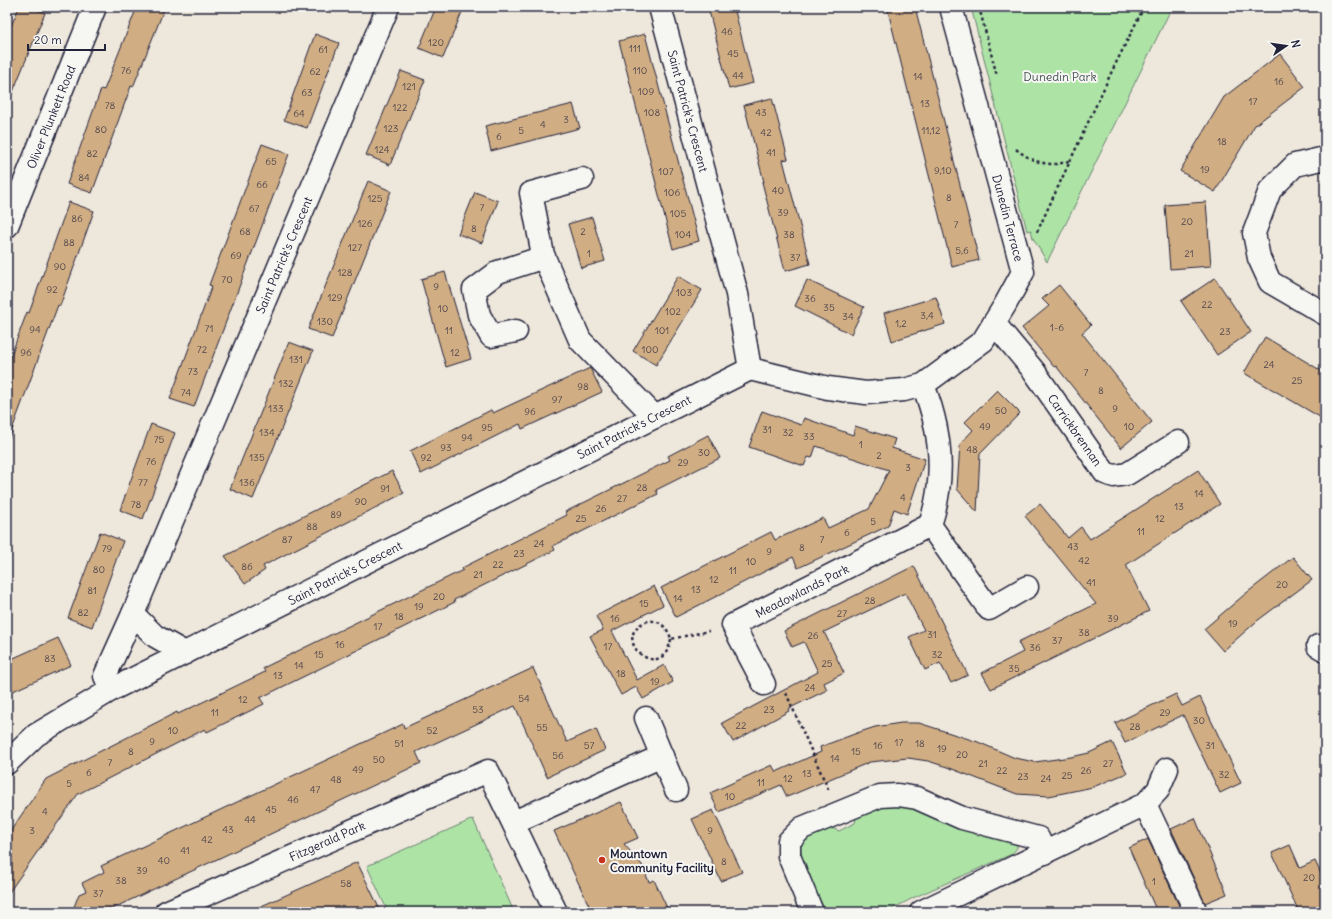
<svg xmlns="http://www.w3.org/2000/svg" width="1332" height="919" font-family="Delius,sans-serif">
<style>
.green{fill:#ade4a6;stroke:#688370}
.building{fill:#d0ad83;stroke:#22223b}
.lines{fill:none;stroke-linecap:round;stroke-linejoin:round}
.minor-casing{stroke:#22223b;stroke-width:25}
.path{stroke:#22223b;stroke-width:2.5;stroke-dasharray:3 3;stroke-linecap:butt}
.minor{stroke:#f6f6f2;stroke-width:22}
.poi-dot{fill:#c8321e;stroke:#f6f6f2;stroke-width:1.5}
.labels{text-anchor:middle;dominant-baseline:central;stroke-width:4;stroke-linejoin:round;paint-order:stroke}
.number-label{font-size:10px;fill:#4e454d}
.park-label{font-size:12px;fill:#455256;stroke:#f6f6f2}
.street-label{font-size:12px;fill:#22223b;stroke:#f6f6f2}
.poi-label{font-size:12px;font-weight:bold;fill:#22223b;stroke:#f6f6f2;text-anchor:start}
</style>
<rect width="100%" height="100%" fill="#eee7dc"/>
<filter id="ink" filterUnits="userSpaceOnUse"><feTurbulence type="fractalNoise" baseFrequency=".025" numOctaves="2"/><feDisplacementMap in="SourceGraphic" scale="8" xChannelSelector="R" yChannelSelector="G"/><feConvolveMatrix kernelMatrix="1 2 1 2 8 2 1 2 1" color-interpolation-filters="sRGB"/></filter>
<g filter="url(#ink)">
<!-- green -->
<g class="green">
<polygon points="971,7 1172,7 1047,262 1033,238 1031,230 1027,231"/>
<path d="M901 802 1017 843V848L1012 854 915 897 886 912H826C819 897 795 857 802 842 807 834 821 830 829 827L839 831 855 823 857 813Z"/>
<polygon points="473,819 514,912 388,912 367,866"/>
</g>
<!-- building -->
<g class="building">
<polygon points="19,7 31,7 45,13 8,104 7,36"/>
<polygon points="137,7 165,7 133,87 131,86 92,193 67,184 101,89 104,90"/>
<polygon points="436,7 464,7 443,58 419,48"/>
<polygon points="708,7 734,7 753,83 729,89"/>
<polygon points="887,7 915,7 979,260 952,267"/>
<polygon points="315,34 339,43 307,128 284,120"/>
<polygon points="645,34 699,241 673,249 619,41"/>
<polygon points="1280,54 1305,87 1255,125 1215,192 1180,171 1224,97"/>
<polygon points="401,71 425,80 390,165 366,155"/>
<polygon points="772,98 788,159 783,160 810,264 785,271 762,182 764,182 744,105"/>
<polygon points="573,104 580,128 491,151 485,126"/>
<polygon points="262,144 289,154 194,407 170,399 212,286 209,285"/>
<polygon points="368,181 391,191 332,338 308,329"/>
<polygon points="475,192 498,201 482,243 458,234"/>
<polygon points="69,202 94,211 60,306 58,305 9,438 7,438 7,366 27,312 29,313"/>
<polygon points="1206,202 1211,266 1170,269 1165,205"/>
<polygon points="592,217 605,261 581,268 568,224"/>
<polygon points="445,272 471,359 446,367 421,279"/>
<polygon points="678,276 702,290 656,365 633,351"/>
<polygon points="1215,278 1251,332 1217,355 1181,301"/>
<polygon points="807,280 864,307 851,334 795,306"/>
<polygon points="1059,285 1091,325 1082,333 1152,422 1121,448 1056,366 1054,367 1022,328 1049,306 1042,299"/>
<polygon points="936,297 945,324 892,341 884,313"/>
<polygon points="1265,337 1325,373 1325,420 1244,373"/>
<polygon points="289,342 313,351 253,499 230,489"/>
<polygon points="590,368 602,392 522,429 520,424 421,474 410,451 491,410 493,413"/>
<polygon points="997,390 1020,413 980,454 977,512 957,489 960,444 973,430 965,422"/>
<polygon points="762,411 801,425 804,418 853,435 855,426 895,439 892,448 925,459 907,514 894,509 888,526 798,568 793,557 676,617 661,588 771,532 775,540 823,518 828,528 869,509 889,470 816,446 812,458 808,457 804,466 749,447"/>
<polygon points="151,424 175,433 143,519 120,510"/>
<polygon points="708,435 720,458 656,490 658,494 553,546 555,550 454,600 455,602 260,698 264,704 207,732 205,729 78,794 7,895 7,836 46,779 177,712 178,714 265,672 263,668 463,570 462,568 567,515 565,512 670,460 668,456"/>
<polygon points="1198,470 1220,504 1126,565 1149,611 991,689 982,673 1023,652 1018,642 1096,604 1025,516 1040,504 1068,538 1081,527 1090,539"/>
<polygon points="392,471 404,493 263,566 265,570 245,584 225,556"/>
<polygon points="100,532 123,541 92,627 68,618"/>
<polygon points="1293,557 1312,580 1257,621 1223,651 1204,629 1244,595"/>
<polygon points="914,566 968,675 951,683 940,663 925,670 909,637 924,630 905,593 824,632 844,673 824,683 827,690 788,709 789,711 733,742 722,723 818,672 804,642 792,647 784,631"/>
<polygon points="654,586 663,605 612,631 637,680 664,665 673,682 643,699 636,687 621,695 590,636 603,630 596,616"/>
<polygon points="58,638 71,665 13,691 7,679 7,661"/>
<polygon points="533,668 567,742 596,729 605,750 547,777 515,706 416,752 421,763 105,912 72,912 79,894 86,891 82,883 104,872 101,866 403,724 404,728"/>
<polygon points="1176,694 1182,706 1200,697 1241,783 1220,793 1183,715 1125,743 1115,723"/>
<polygon points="901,723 919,723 978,742 1015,758 1035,762 1071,757 1089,753 1112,742 1127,773 1093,787 1049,796 1017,794 947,767 928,761 908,758 870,762 787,797 781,785 719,812 710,793 772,765 776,772 821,752 820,747 857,733 875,727"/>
<polygon points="621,802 638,838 624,844 642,865 649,882 654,880 669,912 592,912 554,831"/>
<polygon points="713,810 742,872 721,881 692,819"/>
<polygon points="1195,818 1227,894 1205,903 1171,829"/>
<polygon points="1148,839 1182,912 1157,912 1129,848"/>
<polygon points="1290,845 1300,868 1315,861 1325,882 1325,912 1299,912 1272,853"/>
<polygon points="357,862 381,912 248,912 322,879"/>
</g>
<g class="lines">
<defs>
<g id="minor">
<polyline points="660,7 737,294 750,369"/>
<polyline points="1325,158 1295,165 1270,190 1254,233 1259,258 1270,282 1325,314"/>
<polyline points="582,179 531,193 543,255 580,340 655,417"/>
<polyline points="7,226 95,7"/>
<polyline points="994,323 1034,371 1105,473 1114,476 1127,474 1178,442"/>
<polyline points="516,331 491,336 479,315 474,290 498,272 544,257"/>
<polyline points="750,369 828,388 866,393 904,390 923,385 983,341 1005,305 1023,272 951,7"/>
<path d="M923 385C941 430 946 478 930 525L989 609 1027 587"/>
<polyline points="133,614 155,636 185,653"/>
<polyline points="1318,646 1325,650"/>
<polyline points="764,684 733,625 930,525"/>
<polyline points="111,690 105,676 133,614 388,7"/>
<polyline points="646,718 676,790"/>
<polyline points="7,763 36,735 111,690 750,369"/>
<polyline points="1145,804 1196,912"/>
<polyline points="514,822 662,756"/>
<polyline points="166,912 488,771 556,912"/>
<polyline points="812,912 789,856 789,841 802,828 880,796 898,795 917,798 962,818 1038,838 1045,853"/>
<polyline points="921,912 1145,804 1158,790 1167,769"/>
</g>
</defs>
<!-- minor casing -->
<use href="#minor" class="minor-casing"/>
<!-- path -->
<g class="path">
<polyline points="979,7 997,76"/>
<path d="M1016 149C1032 162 1051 169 1071 160"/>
<polyline points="1037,232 1112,71 1144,7"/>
<path d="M671 639C663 685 610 641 643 623 656 616 668 627 671 639L709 631"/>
<polyline points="786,693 829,791"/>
</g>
<!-- minor -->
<use href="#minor" class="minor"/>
</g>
</g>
<!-- markers -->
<circle class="poi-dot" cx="602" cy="860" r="4"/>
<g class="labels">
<!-- number labels -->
<g class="number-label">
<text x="727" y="31">46</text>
<text x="436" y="42">120</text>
<text x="635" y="48">111</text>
<text x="323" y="49">61</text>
<text x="733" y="53">45</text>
<text x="126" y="70">76</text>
<text x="640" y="70">110</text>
<text x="315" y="71">62</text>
<text x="738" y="75">44</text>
<text x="918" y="76">14</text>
<text x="1279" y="81">16</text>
<text x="409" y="86">121</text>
<text x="646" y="91">109</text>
<text x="307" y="92">63</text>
<text x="1253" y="101">17</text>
<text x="925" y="103">13</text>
<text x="110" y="105">78</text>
<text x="400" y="107">122</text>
<text x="652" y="112">108</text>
<text x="761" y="112">43</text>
<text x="299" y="113">64</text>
<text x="566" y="119">3</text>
<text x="543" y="124">4</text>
<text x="391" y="128">123</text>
<text x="101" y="129">80</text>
<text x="521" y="130">5</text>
<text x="931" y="130">11,12</text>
<text x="766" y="132">42</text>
<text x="499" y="136">6</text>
<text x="1222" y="141">18</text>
<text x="382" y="149">124</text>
<text x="771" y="152">41</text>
<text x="92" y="153">82</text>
<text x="271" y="161">65</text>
<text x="1205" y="169">19</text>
<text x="943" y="170">9,10</text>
<text x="666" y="171">107</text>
<text x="84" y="177">84</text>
<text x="262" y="184">66</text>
<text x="778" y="190">40</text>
<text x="672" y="192">106</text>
<text x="949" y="197">8</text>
<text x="375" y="198">125</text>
<text x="482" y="207">7</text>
<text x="254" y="208">67</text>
<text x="783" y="212">39</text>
<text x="678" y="213">105</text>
<text x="77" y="218">86</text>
<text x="1187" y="221">20</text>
<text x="365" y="223">126</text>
<text x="956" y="224">7</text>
<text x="474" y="228">8</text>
<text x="245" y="231">68</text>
<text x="583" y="231">2</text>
<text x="683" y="234">104</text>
<text x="789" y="234">38</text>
<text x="69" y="242">88</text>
<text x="355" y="247">127</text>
<text x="962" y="250">5,6</text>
<text x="589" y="253">1</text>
<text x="1189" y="253">21</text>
<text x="236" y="255">69</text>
<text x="795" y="257">37</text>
<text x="60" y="266">90</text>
<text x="345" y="272">128</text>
<text x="227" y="279">70</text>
<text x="436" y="286">9</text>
<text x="52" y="289">92</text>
<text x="684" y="292">103</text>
<text x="335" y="297">129</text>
<text x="810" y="298">36</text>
<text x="1207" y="304">22</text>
<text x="829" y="307">35</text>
<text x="443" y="308">10</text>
<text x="673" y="311">102</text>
<text x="927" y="315">3,4</text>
<text x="848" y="316">34</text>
<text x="325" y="321">130</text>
<text x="901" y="323">1,2</text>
<text x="1057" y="327">1-6</text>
<text x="209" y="328">71</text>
<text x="35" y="329">94</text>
<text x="449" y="330">11</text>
<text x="662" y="330">101</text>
<text x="1225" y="331">23</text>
<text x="202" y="349">72</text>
<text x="650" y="349">100</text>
<text x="26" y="352">96</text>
<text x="455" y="352">12</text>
<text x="296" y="359">131</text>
<text x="1269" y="364">24</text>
<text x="193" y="371">73</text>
<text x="1086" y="372">7</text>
<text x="1297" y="380">25</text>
<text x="286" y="383">132</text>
<text x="583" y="386">98</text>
<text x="1101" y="390">8</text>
<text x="186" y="392">74</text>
<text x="557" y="399">97</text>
<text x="276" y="408">133</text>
<text x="1115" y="408">9</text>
<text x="1001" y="410">50</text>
<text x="530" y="411">96</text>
<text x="985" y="426">49</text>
<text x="1129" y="426">10</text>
<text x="487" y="427">95</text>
<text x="767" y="429">31</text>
<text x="267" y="432">134</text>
<text x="788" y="432">32</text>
<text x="809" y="436">33</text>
<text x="467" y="437">94</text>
<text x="159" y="439">75</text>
<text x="861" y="444">1</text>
<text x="446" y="447">93</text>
<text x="972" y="449">48</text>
<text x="704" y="452">30</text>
<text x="879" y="455">2</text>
<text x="257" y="457">135</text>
<text x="426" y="457">92</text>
<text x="151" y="461">76</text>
<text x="683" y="462">29</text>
<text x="908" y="467">3</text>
<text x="143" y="482">77</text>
<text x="247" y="482">136</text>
<text x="642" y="487">28</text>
<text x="385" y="488">91</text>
<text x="1199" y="493">14</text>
<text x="903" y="497">4</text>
<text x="622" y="498">27</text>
<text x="361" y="501">90</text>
<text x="136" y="504">78</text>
<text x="1179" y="506">13</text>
<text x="601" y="508">26</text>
<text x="336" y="514">89</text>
<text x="581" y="518">25</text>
<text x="1160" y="518">12</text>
<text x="873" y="521">5</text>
<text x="312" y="526">88</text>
<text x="1141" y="531">11</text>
<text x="847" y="532">6</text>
<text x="287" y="539">87</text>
<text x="822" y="539">7</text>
<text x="539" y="543">24</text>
<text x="1073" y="546">43</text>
<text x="802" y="547">8</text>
<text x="107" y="548">79</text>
<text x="769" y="551">9</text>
<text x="519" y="553">23</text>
<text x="1084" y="560">42</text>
<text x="751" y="561">10</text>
<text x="498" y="564">22</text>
<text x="247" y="566">86</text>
<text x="99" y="569">80</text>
<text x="733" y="570">11</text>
<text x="478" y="574">21</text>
<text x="714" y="579">12</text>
<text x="1091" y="582">41</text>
<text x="1282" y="584">20</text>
<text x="696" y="589">13</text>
<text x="92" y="590">81</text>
<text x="439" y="596">20</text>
<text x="678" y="598">14</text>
<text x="870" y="600">28</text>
<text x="644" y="603">15</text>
<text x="419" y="606">19</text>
<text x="83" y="612">82</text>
<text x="842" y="613">27</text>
<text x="399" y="616">18</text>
<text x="615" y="618">16</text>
<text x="1113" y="618">39</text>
<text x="1233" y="623">19</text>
<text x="378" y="626">17</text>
<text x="1084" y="632">38</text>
<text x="932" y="634">31</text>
<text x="813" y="635">26</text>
<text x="1057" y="640">37</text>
<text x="340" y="644">16</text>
<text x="608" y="646">17</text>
<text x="1035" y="647">36</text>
<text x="319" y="654">15</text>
<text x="937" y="654">32</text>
<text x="50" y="658">83</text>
<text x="827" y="663">25</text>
<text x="299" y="665">14</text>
<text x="1014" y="668">35</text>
<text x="621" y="673">18</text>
<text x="278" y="675">13</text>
<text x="655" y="681">19</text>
<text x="810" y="687">24</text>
<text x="524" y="698">54</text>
<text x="243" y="699">12</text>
<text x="478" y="709">53</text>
<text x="769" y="709">23</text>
<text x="215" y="712">11</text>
<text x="1165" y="712">29</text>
<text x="1199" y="720">30</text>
<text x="741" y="725">22</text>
<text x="1135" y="726">28</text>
<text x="542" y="727">55</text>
<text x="173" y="730">10</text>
<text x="432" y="730">52</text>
<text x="152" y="741">9</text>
<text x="899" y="742">17</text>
<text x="399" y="743">51</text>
<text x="920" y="743">18</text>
<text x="589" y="745">57</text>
<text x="878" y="745">16</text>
<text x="1210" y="745">31</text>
<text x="942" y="748">19</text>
<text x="131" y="751">8</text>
<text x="856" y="751">15</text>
<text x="962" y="754">20</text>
<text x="558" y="755">56</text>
<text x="835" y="758">14</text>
<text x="379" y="759">50</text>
<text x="110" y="762">7</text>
<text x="983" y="763">21</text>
<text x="1108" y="763">27</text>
<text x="358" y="769">49</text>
<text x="1002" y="770">22</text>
<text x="1086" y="770">26</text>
<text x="89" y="772">6</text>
<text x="807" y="773">13</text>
<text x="1224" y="774">32</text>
<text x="1067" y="775">25</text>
<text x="1023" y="776">23</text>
<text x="788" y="778">12</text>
<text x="1046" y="778">24</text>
<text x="336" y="779">48</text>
<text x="761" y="782">11</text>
<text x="69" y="783">5</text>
<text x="315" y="789">47</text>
<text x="730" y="796">10</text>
<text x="293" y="799">46</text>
<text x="271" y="809">45</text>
<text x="45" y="811">4</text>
<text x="250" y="819">44</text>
<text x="228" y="829">43</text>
<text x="32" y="830">3</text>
<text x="710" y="830">9</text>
<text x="207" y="839">42</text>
<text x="185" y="850">41</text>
<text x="164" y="860">40</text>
<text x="724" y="861">8</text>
<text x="142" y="870">39</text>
<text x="1309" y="877">20</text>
<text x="121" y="880">38</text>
<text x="1154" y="881">1</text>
<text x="346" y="883">58</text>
<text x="98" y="893">37</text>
</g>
<!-- park labels -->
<g class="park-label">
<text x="1060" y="76">Dunedin Park</text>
</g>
<!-- street labels -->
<g class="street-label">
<text transform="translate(688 111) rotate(75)">Saint Patrick's Crescent</text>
<text transform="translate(51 117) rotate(-68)">Oliver Plunkett Road</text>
<text transform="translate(1008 218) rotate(75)">Dunedin Terrace</text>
<text transform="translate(284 255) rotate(-67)">Saint Patrick's Crescent</text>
<text transform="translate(634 427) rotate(-27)">Saint Patrick's Crescent</text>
<text transform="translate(1075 430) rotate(55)">Carrickbrennan</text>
<text transform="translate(345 573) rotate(-27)">Saint Patrick's Crescent</text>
<text transform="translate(802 591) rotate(-27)">Meadowlands Park</text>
<text transform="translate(327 841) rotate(-24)">Fitzgerald Park</text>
</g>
<!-- poi labels -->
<g class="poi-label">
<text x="610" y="853">Mountown<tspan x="610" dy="14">Community Facility</tspan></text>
</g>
</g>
<!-- margin -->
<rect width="1332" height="919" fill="none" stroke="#f6f6f2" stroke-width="24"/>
<rect x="12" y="12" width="1308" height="895" fill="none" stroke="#22223b" stroke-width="1.5" filter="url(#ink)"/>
<!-- north arrow -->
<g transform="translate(1286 46) rotate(77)" stroke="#f6f6f2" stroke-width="3" paint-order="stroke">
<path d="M0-3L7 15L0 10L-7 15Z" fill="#22223b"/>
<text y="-6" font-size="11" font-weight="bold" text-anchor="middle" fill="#22223b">N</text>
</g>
<!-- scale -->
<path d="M28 44v6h77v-6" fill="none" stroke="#22223b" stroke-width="2"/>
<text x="34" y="44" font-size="12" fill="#22223b" stroke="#f6f6f2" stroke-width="3" paint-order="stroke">20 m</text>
</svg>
